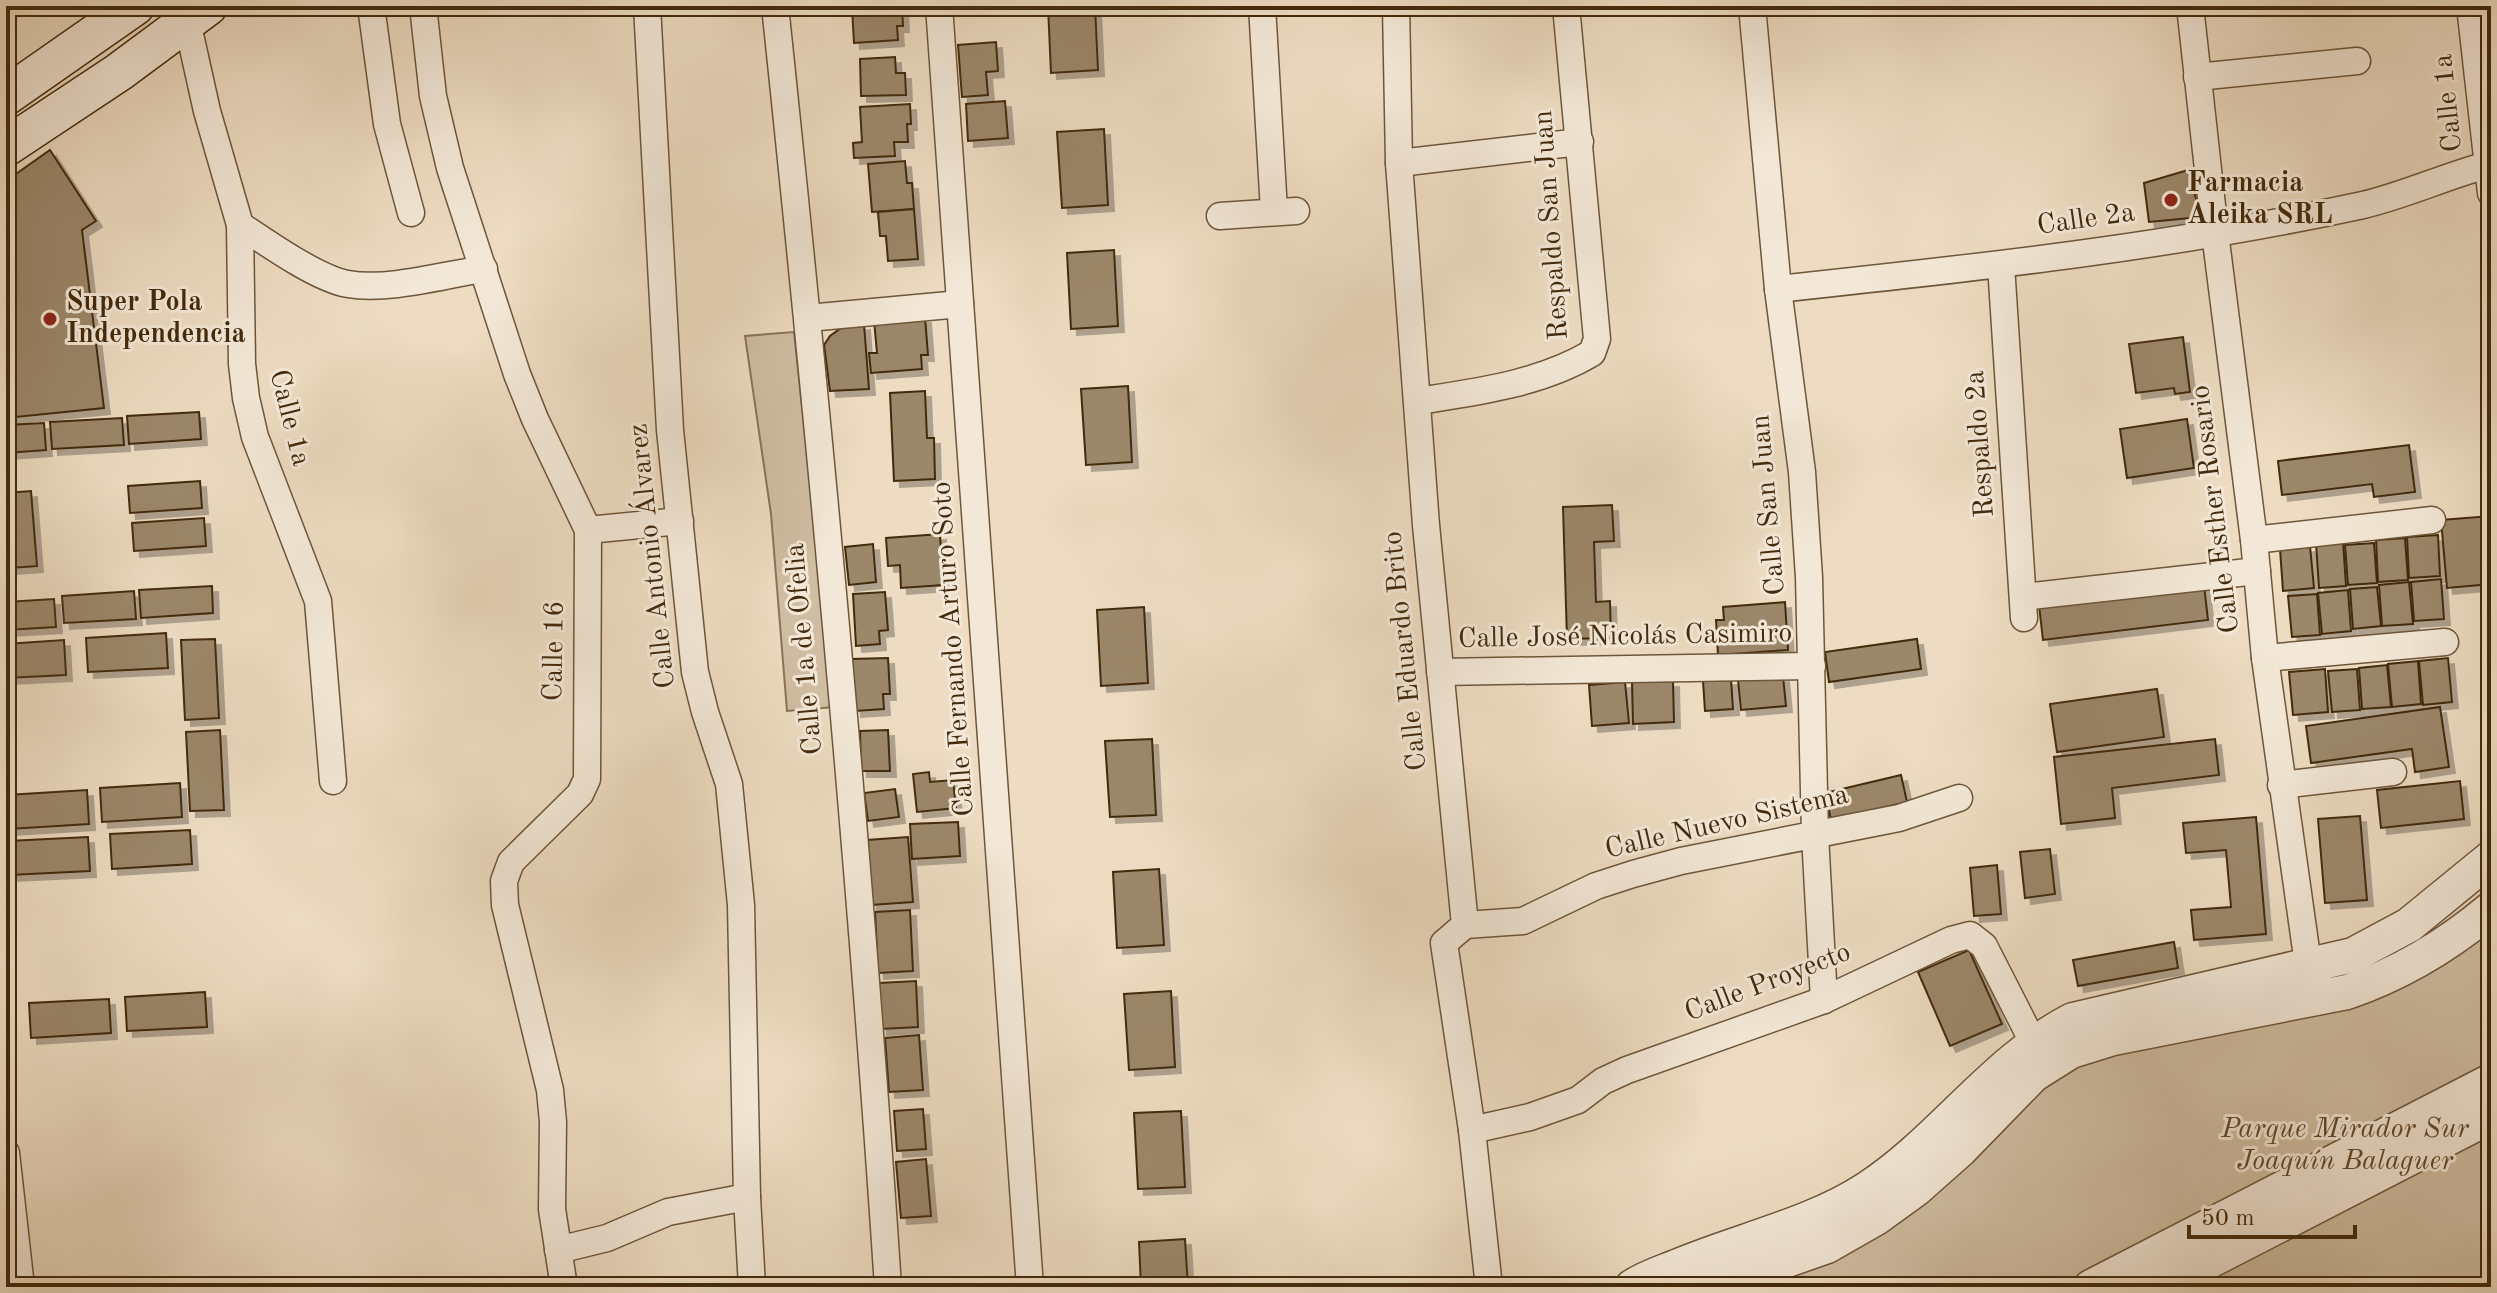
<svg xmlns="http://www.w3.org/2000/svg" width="2497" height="1293" font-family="'Old Standard TT',serif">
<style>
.park{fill:#d0bea3;stroke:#8a7457;stroke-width:2}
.building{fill:#9b876a;stroke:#432a0b;stroke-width:2;filter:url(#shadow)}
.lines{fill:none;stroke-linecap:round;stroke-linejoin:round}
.minor-casing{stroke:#6e5639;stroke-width:29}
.tertiary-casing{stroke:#6e5639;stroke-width:37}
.secondary-casing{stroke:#432a0b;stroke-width:41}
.minor{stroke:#f3e8d7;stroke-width:26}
.tertiary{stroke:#f3e8d7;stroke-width:34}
.secondary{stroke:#f3e8d7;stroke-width:38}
.poi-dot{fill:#8f2418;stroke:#f3e8d7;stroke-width:3}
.labels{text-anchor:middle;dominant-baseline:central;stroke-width:6;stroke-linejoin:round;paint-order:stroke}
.street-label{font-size:28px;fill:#432a0b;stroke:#f3e8d7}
.poi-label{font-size:28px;font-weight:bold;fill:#432a0b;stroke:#f3e8d7;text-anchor:start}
.park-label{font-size:28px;font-style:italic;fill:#5f4829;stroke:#f3e8d7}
</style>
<defs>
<filter id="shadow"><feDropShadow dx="6" dy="6" stdDeviation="0" flood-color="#0004"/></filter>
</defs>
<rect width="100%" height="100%" fill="#eddcc2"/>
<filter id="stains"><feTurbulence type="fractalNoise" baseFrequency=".0025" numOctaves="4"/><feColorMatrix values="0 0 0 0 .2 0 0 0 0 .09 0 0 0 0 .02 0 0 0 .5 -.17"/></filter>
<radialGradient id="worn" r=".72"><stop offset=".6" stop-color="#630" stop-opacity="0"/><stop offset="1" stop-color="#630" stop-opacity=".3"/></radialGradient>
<!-- park -->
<g class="park">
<polygon points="794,332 834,707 787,711 771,514 745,336"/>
<polygon points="2491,924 2491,1287 1742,1287 2027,1097 2076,1061 2243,1022"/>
</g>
<!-- building -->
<g class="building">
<polygon points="902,6 903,26 897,26 898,40 854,43 852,8"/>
<polygon points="1048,6 1095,6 1098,70 1051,73"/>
<polygon points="996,42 998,71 986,72 988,95 962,97 958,45"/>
<polygon points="895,57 896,73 905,73 906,95 861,96 860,59"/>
<polygon points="1005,101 1008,138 968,141 966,104"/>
<polygon points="910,104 911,124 907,124 908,142 894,142 895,156 854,158 853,143 862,142 860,107"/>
<polygon points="1104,129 1108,205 1062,208 1057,132"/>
<polygon points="50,150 96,221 82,230 104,408 6,418 6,181"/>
<polygon points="905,161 907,183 912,183 914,209 872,212 868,164"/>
<polygon points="2188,170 2201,217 2149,222 2144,183"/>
<polygon points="914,209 918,259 888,261 886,236 880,236 878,212"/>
<polygon points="1114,250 1118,326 1071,329 1067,253"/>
<polygon points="925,317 928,355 921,355 922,369 871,373 869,353 877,353 874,320"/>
<polygon points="864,324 869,389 830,391 824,345 830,336 841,328"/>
<polygon points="2183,337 2190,392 2175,394 2174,388 2136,393 2129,344"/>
<polygon points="1128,386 1132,462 1086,465 1081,389"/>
<polygon points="925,391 927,438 934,438 935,479 894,481 890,393"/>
<polygon points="199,412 201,439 129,444 127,416"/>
<polygon points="122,418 124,445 52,449 50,422"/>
<polygon points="2187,419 2194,468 2127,478 2120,429"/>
<polygon points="44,423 46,450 6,453 6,425"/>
<polygon points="2409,445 2415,492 2374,497 2372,484 2282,495 2278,461"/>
<polygon points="200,481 202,508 130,513 128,486"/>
<polygon points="31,491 37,566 11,568 6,493"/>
<polygon points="1612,505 1614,541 1594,542 1596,602 1610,601 1611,638 1567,639 1563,507"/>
<polygon points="2491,516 2491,539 2485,540 2486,555 2491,555 2491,584 2447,588 2441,520"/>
<polygon points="204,518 206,546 134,551 132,523"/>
<polygon points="940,534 943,585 901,588 900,565 888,566 886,538"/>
<polygon points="2438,535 2440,576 2409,578 2407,537"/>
<polygon points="2405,538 2408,580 2378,582 2376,540"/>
<polygon points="2343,541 2346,586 2319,588 2316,543"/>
<polygon points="2374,543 2377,583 2348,585 2345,545"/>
<polygon points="873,544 876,582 849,585 845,547"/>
<polygon points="2310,546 2314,588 2283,591 2280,549"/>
<polygon points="2441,579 2444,619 2414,621 2411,582"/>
<polygon points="2409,582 2413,624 2382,626 2379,585"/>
<polygon points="2204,585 2208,620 2043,640 2039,605"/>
<polygon points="212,586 213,613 141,618 139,590"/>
<polygon points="2377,587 2381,626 2353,629 2350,589"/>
<polygon points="2348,590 2351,631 2322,634 2318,593"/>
<polygon points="134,591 136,619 64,623 62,596"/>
<polygon points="885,592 888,630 879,631 880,644 856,646 853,594"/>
<polygon points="2317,594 2320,635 2292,637 2288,596"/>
<polygon points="54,599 56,627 6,630 6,602"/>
<polygon points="1785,602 1788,650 1718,655 1716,620 1724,620 1723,607"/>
<polygon points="1144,607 1148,683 1101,686 1097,610"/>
<polygon points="166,633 168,668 88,672 86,638"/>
<polygon points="215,639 219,718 185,720 181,640"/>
<polygon points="1917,639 1921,669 1829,682 1825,652"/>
<polygon points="64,640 66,675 6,678 6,644"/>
<polygon points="888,658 890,694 883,694 884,709 855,711 852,659"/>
<polygon points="2448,658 2452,702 2423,705 2419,661"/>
<polygon points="2418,661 2421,704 2392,707 2388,664"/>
<polygon points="2387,665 2391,707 2362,709 2359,668"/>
<polygon points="2325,669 2328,712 2293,715 2289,672"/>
<polygon points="2357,669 2360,710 2332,712 2328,671"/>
<polygon points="1783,676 1786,706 1741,710 1738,680"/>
<polygon points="1731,679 1733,709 1705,711 1703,681"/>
<polygon points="1673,681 1674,722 1633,724 1632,682"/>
<polygon points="1625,682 1629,723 1592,726 1589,685"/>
<polygon points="2157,689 2164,737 2057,752 2050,704"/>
<polygon points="2440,707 2449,767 2415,772 2412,749 2311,763 2306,726"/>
<polygon points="220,730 224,810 190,811 186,732"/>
<polygon points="888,730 890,771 861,771 860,731"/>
<polygon points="1152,739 1156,815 1110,817 1105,741"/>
<polygon points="2215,739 2219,775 2112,788 2115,818 2061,824 2054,757"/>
<polygon points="929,772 930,782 953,780 956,808 917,812 913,774"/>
<polygon points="1901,775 1907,802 1831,820 1825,793"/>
<polygon points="2460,781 2464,819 2381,828 2377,790"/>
<polygon points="180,783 182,817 102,822 100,788"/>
<polygon points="895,789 899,817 868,821 864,793"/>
<polygon points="87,790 89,824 9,829 7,795"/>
<polygon points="2360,816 2367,900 2325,903 2318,819"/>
<polygon points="2256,817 2266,934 2194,940 2191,910 2231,907 2226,850 2186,853 2183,823"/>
<polygon points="958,822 960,856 912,859 910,824"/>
<polygon points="190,830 192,864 112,869 110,834"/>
<polygon points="88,837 90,871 10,875 8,841"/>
<polygon points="908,837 913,902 871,905 867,840"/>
<polygon points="2050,849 2055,894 2025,898 2020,852"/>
<polygon points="1997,865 2001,914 1974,916 1970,868"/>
<polygon points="1159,869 1164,945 1117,948 1113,872"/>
<polygon points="910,910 913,971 878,973 875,912"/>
<polygon points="2174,942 2178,968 2078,986 2073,960"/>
<polygon points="1969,950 2002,1024 1950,1046 1918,972"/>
<polygon points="916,981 918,1027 881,1029 879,983"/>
<polygon points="1171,991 1175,1067 1129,1070 1124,994"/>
<polygon points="205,992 207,1027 127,1031 125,997"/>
<polygon points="109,999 111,1033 31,1038 29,1003"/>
<polygon points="919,1035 923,1090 889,1092 885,1038"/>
<polygon points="923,1109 926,1149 897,1151 894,1111"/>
<polygon points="1181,1111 1185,1187 1138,1189 1134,1113"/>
<polygon points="926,1159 931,1216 901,1218 896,1162"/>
<polygon points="1185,1239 1188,1287 1141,1287 1139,1242"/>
<polygon points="940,1280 941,1287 898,1287 898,1284"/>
</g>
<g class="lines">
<defs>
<g id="minor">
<polyline points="371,6 387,124 411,213"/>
<polyline points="423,6 433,96 450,168 517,374 535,419 588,530 587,779 580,794 511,862 504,881 505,905 550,1090 553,1122 552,1209 564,1287"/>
<polyline points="647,6 670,430 695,672 705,712 729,784 741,905 747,1197 752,1287"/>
<path d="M775 6C820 432 860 859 888 1287"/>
<polyline points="939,6 1030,1287"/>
<polyline points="1262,6 1274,211"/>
<polyline points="1396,6 1399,163 1426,525 1465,925"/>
<polyline points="1752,6 1778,289 1802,472 1809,577 1815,835 1824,1000"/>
<polyline points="2190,6 2215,233 2254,540 2265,658 2308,964 2318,978"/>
<polyline points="2470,6 2491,193"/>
<polyline points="187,21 207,111 240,225 242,364 246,398 255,437 318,601 333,781"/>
<polyline points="2197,77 2357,61"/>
<polyline points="1399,163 1580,142"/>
<polyline points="1220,216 1296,211"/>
<path d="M240 225C267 243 318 279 348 284 389 291 443 275 484 269"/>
<polyline points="2001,265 2024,618"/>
<path d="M1778 289C1974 268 2170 247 2363 205 2406 195 2448 175 2491 164"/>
<polyline points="808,318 960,304"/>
<path d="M1418 401C1476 392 1540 384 1592 353L1597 339 1566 6"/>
<polyline points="588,530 680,521"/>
<polyline points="2254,540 2432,520"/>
<polyline points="2023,597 2257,571"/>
<polyline points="2265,658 2445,642"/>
<polyline points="1440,672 1812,666"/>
<polyline points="2281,785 2393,772"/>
<polyline points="1465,925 1523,921 1596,886 1633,874 1681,861 1899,818 1959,798"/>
<polyline points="1465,925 1444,943 1472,1130 1488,1278"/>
<polyline points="1472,1130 1530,1117 1578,1100 1603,1081 1627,1070 1824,1000 1951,940 1970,935 1984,946 2033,1042"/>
<polyline points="6,1153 21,1287"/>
<polyline points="558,1250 607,1238 668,1212 747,1197"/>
</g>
<g id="tertiary">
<path d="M1632 1287C1645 1278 1661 1273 1676 1267 1737 1241 1812 1225 1867 1189 1942 1140 1993 1061 2073 1020L2353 955 2409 925 2491 858"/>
<path d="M1710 1287 1827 1246 1876 1218 1916 1189 1960 1150 2033 1075 2071 1051 2113 1038 2347 992C2400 974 2448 945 2491 909"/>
<polyline points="2091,1287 2491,1081"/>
<polyline points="2159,1287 2491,1116"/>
</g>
<g id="secondary">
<polyline points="6,96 135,6"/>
<polyline points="6,147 119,72 208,6"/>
</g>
</defs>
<!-- minor casing -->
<use href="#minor" class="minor-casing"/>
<!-- tertiary casing -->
<use href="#tertiary" class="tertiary-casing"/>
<!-- secondary casing -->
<use href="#secondary" class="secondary-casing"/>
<!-- minor -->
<use href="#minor" class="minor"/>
<!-- tertiary -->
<use href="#tertiary" class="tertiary"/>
<!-- secondary -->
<use href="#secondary" class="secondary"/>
</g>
<!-- markers -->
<g class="poi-dot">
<circle cx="2171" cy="200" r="8"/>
<circle cx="50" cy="319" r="8"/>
</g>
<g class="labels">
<!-- street labels -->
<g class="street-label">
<text transform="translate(2449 103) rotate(-96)">Calle 1a</text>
<text transform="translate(2086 220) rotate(-8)">Calle 2a</text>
<text transform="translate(1552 225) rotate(-94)">Respaldo San Juan</text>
<text transform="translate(289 418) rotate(76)">Calle 1a</text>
<text transform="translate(1981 444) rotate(-94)">Respaldo 2a</text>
<text transform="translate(1769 505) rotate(-95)">Calle San Juan</text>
<text transform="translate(2216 509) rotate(-97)">Calle Esther Rosario</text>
<text transform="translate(653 556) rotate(-96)">Calle Antonio Álvarez</text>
<text transform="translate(1625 637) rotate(-1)">Calle José Nicolás Casimiro</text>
<text transform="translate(805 649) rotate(-95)">Calle 1a de Ofelia</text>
<text transform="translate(954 649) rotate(-94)">Calle Fernando Arturo Soto</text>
<text transform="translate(555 651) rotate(-89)">Calle 16</text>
<text transform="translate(1406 651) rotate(-96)">Calle Eduardo Brito</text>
<text transform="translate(1727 823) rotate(-13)">Calle Nuevo Sistema</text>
<text transform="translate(1768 983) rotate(-21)">Calle Proyecto</text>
</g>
<!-- poi labels -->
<g class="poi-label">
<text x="2187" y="184">Farmacia<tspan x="2187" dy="32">Aleika SRL</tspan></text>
<text x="66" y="303">Super Pola<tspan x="66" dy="32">Independencia</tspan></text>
</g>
<!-- park labels -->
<g class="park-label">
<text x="2345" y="1130">Parque Mirador Sur<tspan x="2345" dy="32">Joaquín Balaguer</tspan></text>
</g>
</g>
<!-- margin -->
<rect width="2497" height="1293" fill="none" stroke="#eddcc2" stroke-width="32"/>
<rect x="8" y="8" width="2481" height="1277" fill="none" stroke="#432a0b" stroke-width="4"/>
<rect x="16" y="16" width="2465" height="1261" fill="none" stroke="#432a0b" stroke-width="2"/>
<!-- scale -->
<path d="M2189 1225v12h166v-12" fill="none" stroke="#432a0b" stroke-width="4"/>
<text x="2201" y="1225" font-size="24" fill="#432a0b" stroke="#f3e8d7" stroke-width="6" paint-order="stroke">50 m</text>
<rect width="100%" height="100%" filter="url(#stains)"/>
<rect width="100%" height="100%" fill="url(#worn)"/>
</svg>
